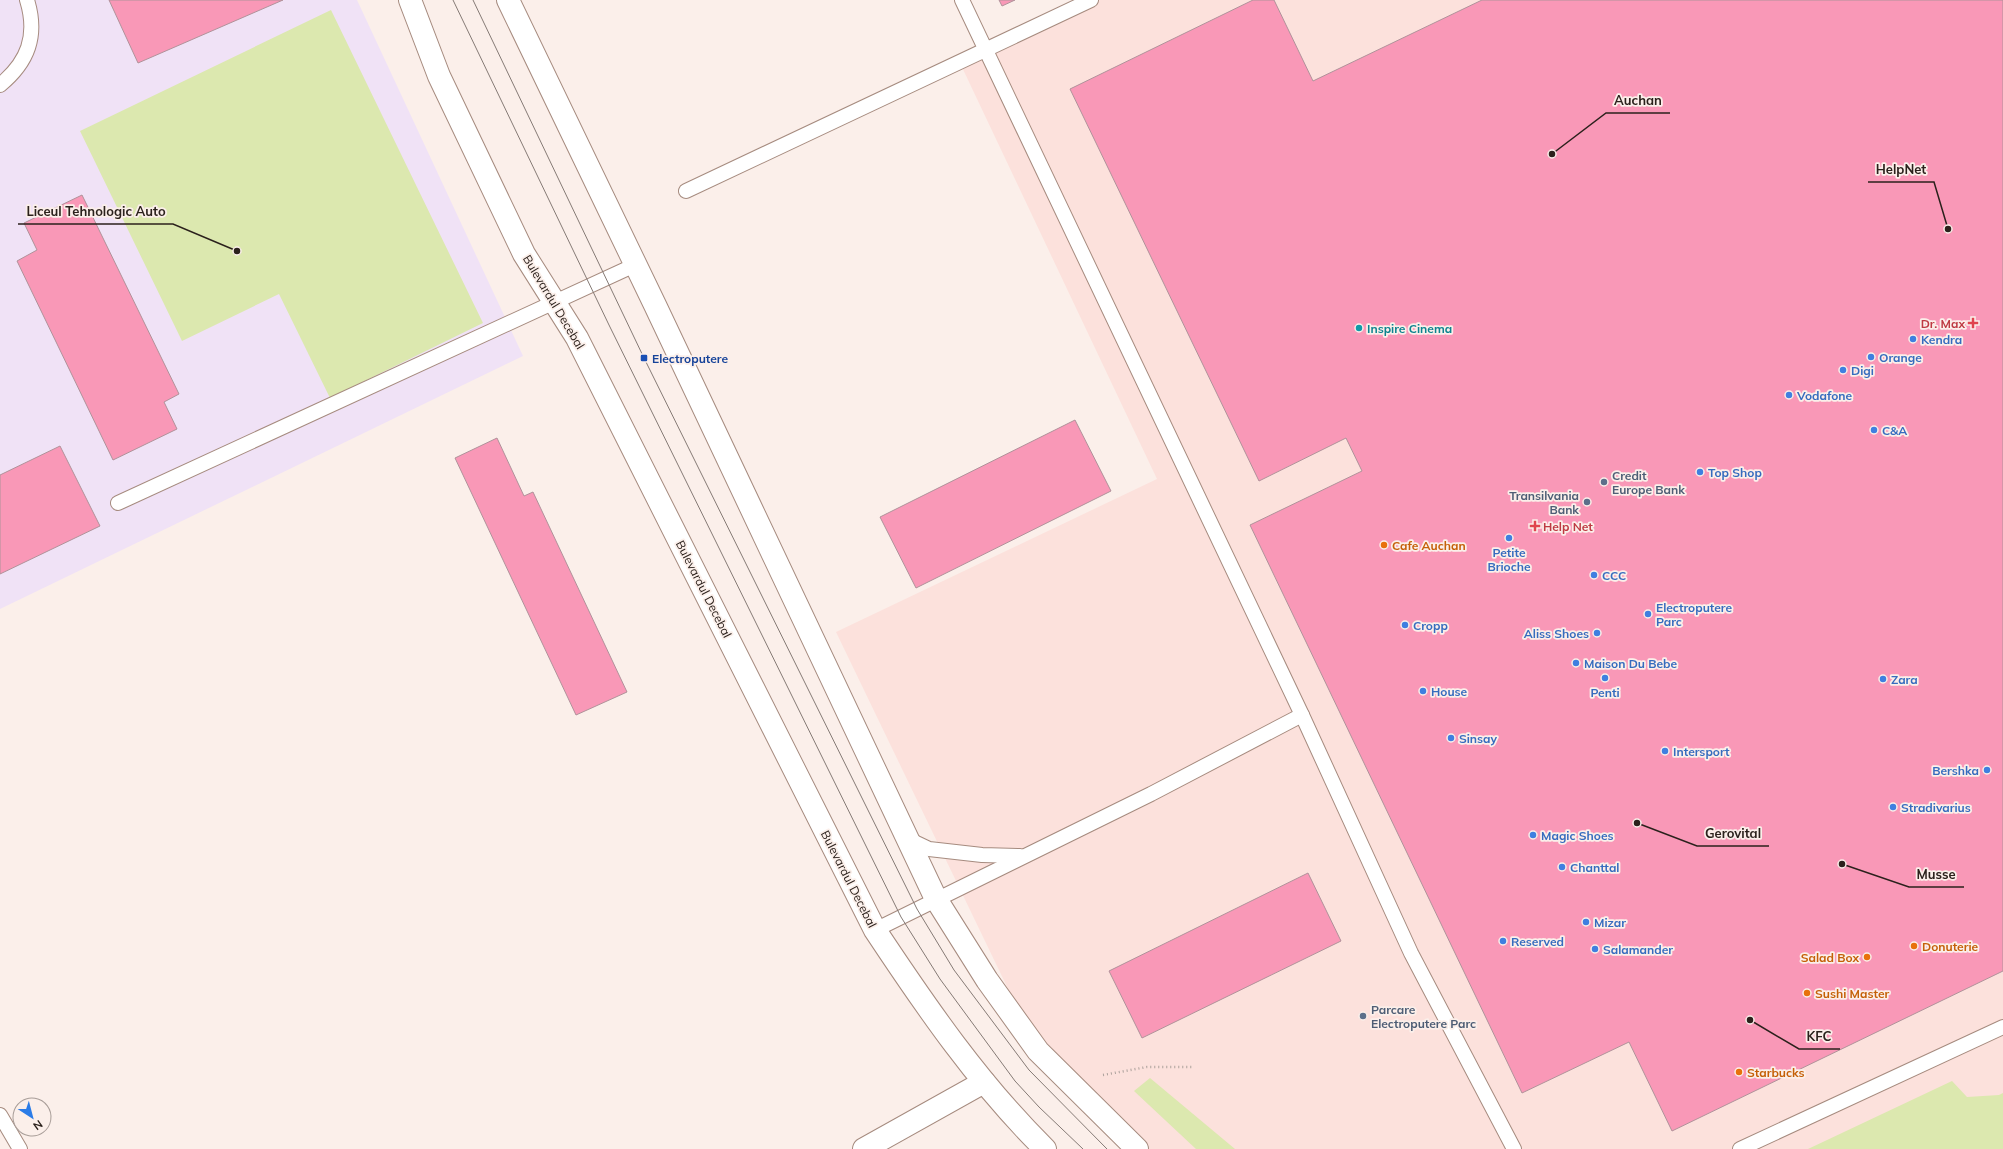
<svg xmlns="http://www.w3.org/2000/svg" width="2003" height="1149" font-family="Mulish,sans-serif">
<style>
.commercial{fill:#fce1dc}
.education{fill:#f0e2f6}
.green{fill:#dce8af}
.building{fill:#f998b7;stroke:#b0929a}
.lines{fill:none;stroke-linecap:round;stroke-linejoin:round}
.lane-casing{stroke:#a68b7f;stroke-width:16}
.street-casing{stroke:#a68b7f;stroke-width:24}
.primary-casing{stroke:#a68b7f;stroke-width:24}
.path{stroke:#aca19c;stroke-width:2.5;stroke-dasharray:1 3;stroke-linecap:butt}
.lane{stroke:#fff;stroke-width:14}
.street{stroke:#fff;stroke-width:22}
.primary{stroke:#fff;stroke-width:22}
.tram{stroke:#857a75;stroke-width:1}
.health-dot{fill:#e0444e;stroke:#fbefea;stroke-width:1.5}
.culture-dot{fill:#0f9aa8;stroke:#fbefea;stroke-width:1.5}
.shop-dot{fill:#3f7fe0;stroke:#fbefea;stroke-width:1.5}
.transit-dot{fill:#1a4fb4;stroke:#fbefea;stroke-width:1.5}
.service-dot{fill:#5c6f8a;stroke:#fbefea;stroke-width:1.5}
.food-dot{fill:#e8710a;stroke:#fbefea;stroke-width:1.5}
.labels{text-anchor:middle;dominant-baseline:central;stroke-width:3.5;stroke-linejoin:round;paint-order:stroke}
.street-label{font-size:12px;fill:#2b211c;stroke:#fbefea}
.health-label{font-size:12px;font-weight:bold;fill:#be3a42;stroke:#fbefea;text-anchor:end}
.culture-label{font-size:12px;font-weight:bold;fill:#0d838f;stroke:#fbefea;text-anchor:start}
.shop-label{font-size:12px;font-weight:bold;fill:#366cbe;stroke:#fbefea;text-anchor:start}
.transit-label{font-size:12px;font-weight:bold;fill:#164399;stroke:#fbefea;text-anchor:start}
.service-label{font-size:12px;font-weight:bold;fill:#4e5e75;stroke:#fbefea;text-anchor:start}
.food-label{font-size:12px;font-weight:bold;fill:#c56008;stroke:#fbefea;text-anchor:start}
.leader{fill:none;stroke:#2b211c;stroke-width:1.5}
.callout-dot{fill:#2b211c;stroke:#fbefea;stroke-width:1.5}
.callout-label{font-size:13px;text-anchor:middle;font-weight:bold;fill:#2b211c;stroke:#fbefea;stroke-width:3.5;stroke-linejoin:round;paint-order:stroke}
</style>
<rect width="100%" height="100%" fill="#fbefea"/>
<!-- commercial -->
<polygon class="commercial" points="1091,0 2003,0 2003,1144 1992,1149 1137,1149 1038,1051 836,632 1157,479 960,63"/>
<!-- education -->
<polygon class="education" points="0,0 357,0 523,356 0,609"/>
<!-- green -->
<g class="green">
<polygon points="331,10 483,323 330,398 279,294 182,341 80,131"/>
<polygon points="1150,1078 1235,1149 1196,1149 1134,1091"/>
<polygon points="1952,1081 1967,1097 1999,1095 2003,1093 2003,1149 1808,1149"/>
</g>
<!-- building -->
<g class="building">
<polygon points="109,0 283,0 138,63"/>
<polygon points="999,0 1015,0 1002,6"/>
<polygon points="1253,0 1274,0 1313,81 1482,0 2003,0 2003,971 1672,1131 1629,1042 1522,1093 1250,525 1362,471 1346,438 1259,481 1070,89"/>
<polygon points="82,195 179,394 164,402 177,429 113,460 17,261 37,250 24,223"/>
<polygon points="1075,420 1111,491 916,588 880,517"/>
<polygon points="497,438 524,496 533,492 627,692 576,715 455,458"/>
<polygon points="60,446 100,526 0,574 0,475"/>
<polygon points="1308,873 1341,941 1142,1038 1109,971"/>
</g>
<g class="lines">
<defs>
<g id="lane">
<polyline points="962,0 1302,715 1411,953 1514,1149"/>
<path d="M0 85C28 62 38 36 27 0"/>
<polyline points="686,191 1091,0"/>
<polyline points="118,503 635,265"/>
<polyline points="908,839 929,849 982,855 1020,856"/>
<polyline points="875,930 1151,794 1302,715"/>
<polyline points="0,1115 20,1149"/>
<polyline points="1740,1149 2003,1027"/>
</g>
<polyline id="street" points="864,1149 984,1082"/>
<g id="primary">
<path d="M410 0 439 76 524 254 577 338 875 930C926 1007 979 1084 1045 1149"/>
<polyline points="508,0 655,305 936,899 987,980 1038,1051 1137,1149"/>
</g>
</defs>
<!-- lane casing -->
<use href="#lane" class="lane-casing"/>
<!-- street casing -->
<use href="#street" class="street-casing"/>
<!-- primary casing -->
<use href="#primary" class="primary-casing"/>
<!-- path -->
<polyline class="path" points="1103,1075 1147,1067 1192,1067"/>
<!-- lane -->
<use href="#lane" class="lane"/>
<!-- street -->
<use href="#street" class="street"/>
<!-- primary -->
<use href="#primary" class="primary"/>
<!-- tram -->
<g class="tram">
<polyline points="453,0 609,325 901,917 940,979 1015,1081 1039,1107 1083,1149"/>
<polyline points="473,0 644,358 917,909 954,970 1029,1070 1107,1149"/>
</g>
</g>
<!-- markers -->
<g class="health-dot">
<path d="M1971 317h4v4h4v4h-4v4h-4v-4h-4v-4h4z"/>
<path d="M1533 520h4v4h4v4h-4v4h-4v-4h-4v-4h4z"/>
</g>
<circle class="culture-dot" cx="1359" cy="328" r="4"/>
<g class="shop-dot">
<circle cx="1913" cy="339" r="4"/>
<circle cx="1871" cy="357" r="4"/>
<circle cx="1843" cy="370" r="4"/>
<circle cx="1789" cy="395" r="4"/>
<circle cx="1874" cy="430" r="4"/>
<circle cx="1700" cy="472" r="4"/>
<circle cx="1509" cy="538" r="4"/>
<circle cx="1594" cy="575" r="4"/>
<circle cx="1648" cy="614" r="4"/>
<circle cx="1405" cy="625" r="4"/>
<circle cx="1597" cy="633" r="4"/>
<circle cx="1576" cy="663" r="4"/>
<circle cx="1605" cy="678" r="4"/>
<circle cx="1883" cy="679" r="4"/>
<circle cx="1423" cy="691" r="4"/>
<circle cx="1451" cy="738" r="4"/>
<circle cx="1665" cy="751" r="4"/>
<circle cx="1987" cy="770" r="4"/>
<circle cx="1893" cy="807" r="4"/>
<circle cx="1533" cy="835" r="4"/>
<circle cx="1562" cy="867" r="4"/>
<circle cx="1586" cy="922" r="4"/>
<circle cx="1503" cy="941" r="4"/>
<circle cx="1595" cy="949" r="4"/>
</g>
<rect class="transit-dot" x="640" y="354" width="8" height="8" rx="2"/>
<g class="service-dot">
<circle cx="1604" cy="482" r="4"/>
<circle cx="1587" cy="502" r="4"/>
<circle cx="1363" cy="1016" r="4"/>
</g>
<g class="food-dot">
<circle cx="1384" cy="545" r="4"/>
<circle cx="1914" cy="946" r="4"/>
<circle cx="1867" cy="957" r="4"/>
<circle cx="1807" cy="993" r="4"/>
<circle cx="1739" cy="1072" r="4"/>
</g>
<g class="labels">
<!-- street labels -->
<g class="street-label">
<text transform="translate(554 302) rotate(59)">Bulevardul Decebal</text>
<text transform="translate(704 589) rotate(63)">Bulevardul Decebal</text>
<text transform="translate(849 879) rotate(63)">Bulevardul Decebal</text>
</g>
<!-- health labels -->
<g class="health-label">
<text x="1965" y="323">Dr. Max</text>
<text x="1543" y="526" text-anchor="start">Help Net</text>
</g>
<!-- culture labels -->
<g class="culture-label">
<text x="1367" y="328">Inspire Cinema</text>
</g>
<!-- shop labels -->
<g class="shop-label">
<text x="1921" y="339">Kendra</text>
<text x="1879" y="357">Orange</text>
<text x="1851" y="370">Digi</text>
<text x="1797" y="395">Vodafone</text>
<text x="1882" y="430">C&amp;A</text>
<text x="1708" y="472">Top Shop</text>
<text x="1509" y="552" text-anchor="middle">Petite<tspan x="1509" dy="14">Brioche</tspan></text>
<text x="1602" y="575">CCC</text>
<text x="1656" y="607">Electroputere<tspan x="1656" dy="14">Parc</tspan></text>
<text x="1413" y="625">Cropp</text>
<text x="1589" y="633" text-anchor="end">Aliss Shoes</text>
<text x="1584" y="663">Maison Du Bebe</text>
<text x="1891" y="679">Zara</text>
<text x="1431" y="691">House</text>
<text x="1605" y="692" text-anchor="middle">Penti</text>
<text x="1459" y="738">Sinsay</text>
<text x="1673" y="751">Intersport</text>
<text x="1979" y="770" text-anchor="end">Bershka</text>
<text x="1901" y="807">Stradivarius</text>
<text x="1541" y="835">Magic Shoes</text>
<text x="1570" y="867">Chanttal</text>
<text x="1594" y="922">Mizar</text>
<text x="1511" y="941">Reserved</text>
<text x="1603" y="949">Salamander</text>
</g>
<!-- transit labels -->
<g class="transit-label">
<text x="652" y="358">Electroputere</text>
</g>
<!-- service labels -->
<g class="service-label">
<text x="1612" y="475">Credit<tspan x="1612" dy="14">Europe Bank</tspan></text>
<text x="1579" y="495" text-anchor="end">Transilvania<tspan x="1579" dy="14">Bank</tspan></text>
<text x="1371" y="1009">Parcare<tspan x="1371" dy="14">Electroputere Parc</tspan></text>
</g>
<!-- food labels -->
<g class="food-label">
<text x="1392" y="545">Cafe Auchan</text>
<text x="1922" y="946">Donuterie</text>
<text x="1859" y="957" text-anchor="end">Salad Box</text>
<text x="1815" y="993">Sushi Master</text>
<text x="1747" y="1072">Starbucks</text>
</g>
</g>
<!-- callouts -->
<path class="leader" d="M1552 154L1606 113H1670M1948 229L1934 182H1868M237 251L173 224H18M1637 823L1697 846H1769M1842 864L1909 887H1964M1750 1020L1799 1049H1840"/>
<g class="callout-dot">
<circle cx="1552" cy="154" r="4"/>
<circle cx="1948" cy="229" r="4"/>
<circle cx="237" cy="251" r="4"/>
<circle cx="1637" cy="823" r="4"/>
<circle cx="1842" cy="864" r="4"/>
<circle cx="1750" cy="1020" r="4"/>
</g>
<g class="callout-label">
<text x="1638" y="105">Auchan</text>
<text x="1901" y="174">HelpNet</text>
<text x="96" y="216">Liceul Tehnologic Auto</text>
<text x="1733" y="838">Gerovital</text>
<text x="1936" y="879">Musse</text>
<text x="1819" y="1041">KFC</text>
</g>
<!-- north arrow -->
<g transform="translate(32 1117) rotate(144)"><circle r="19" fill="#fbefea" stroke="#a89d98"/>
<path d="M0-3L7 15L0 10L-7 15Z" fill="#2b7ce7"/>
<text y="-6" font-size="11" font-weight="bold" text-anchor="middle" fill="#2b211c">N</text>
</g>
</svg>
